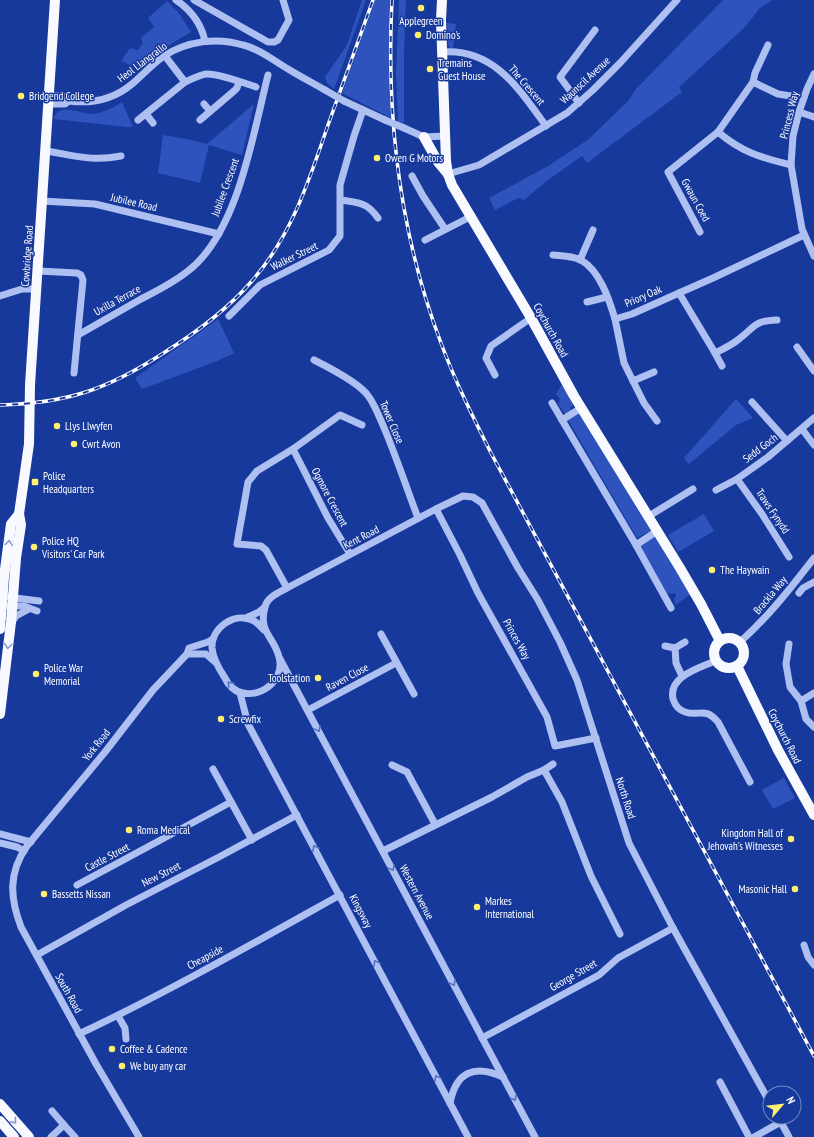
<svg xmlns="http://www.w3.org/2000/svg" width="814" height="1137" font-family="'PT Sans Narrow',sans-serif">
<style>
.green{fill:#2e53bc}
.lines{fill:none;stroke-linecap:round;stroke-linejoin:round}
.minor{stroke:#aec0f2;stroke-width:7}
.major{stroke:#f9faff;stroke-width:10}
.rail-casing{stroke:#fff;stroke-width:3.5}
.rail{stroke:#17399c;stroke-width:2;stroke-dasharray:6;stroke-linecap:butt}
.minor-bridge{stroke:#aec0f2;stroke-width:7}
.oneway{stroke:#889ace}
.oneway2{stroke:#536fbe}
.poi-dot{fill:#fff06f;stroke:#17399c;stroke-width:1.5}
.labels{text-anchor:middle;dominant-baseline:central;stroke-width:3;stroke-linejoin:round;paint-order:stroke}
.poi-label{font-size:11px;fill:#fff;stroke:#17399c;text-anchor:start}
.street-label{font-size:11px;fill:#fff;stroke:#17399c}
</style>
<rect width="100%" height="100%" fill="#17399c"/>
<!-- green -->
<g class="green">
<polygon points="362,0 366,0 334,89 327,83 325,77 347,45"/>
<polygon points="375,0 390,0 389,73 391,118 342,93"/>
<polygon points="399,0 406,0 404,53 404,124 398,122 396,73"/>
<polygon points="723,0 773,0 760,8 744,28 679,87 682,92 587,163 582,156 548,180 524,200 518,198 495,210 489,198 548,166 589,139 629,100 635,90"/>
<polygon points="167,1 178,12 191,32 151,56 139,69 121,61 130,48 138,50 143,43 141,38 154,27 148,18"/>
<polygon points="447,23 456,24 453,48 450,48 448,45"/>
<path d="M122 102 133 127H126L54 119C57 101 84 115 93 114 104 112 113 108 122 102Z"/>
<polygon points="254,104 242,155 209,145 200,183 158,173 163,135 187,139 207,144"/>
<polygon points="218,319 234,353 217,361 142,389 135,378"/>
<polygon points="562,384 574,405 570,407 571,410 565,414 558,404 560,400 559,398 556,394"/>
<polygon points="736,399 753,418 736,425 689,464 684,458"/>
<polygon points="581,413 653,529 637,538 568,420"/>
<polygon points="704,514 714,531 678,552 668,535"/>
<polygon points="657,534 693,593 675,605 674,599 676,596 675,593 672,594 667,593 640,545"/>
<polygon points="784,778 795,798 773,809 762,790"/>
</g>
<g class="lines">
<!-- minor -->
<g class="minor">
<path d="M176 0C191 10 201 23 205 41"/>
<polyline points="194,0 268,42 274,42 278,40 289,20 283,0"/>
<path d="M442 52C494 48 519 89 546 126"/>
<path d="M165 56 185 82C192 79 199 75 206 74 218 73 244 83 256 87"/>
<polyline points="814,74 807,89 799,112 793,136 791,165 802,229 814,256"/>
<polyline points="753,82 778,94 791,96"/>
<polyline points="48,95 66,97 69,101"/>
<polyline points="344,101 385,120"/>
<polyline points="579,103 560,77 595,30"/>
<path d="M48 104H65L69 101C92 104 114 99 132 84 143 75 152 64 164 56 187 41 217 37 243 45 260 49 274 61 288 69 301 77 313 83 325 90"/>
<polyline points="204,104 210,111"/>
<polyline points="799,112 814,117"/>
<polyline points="146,114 153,123"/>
<polyline points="138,120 185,82"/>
<polyline points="200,120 234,91 237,88 239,82"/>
<polyline points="404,128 424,137 445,136"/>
<path d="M718 132C743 153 760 157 791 165"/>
<path d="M45 151C74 155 90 162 121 156"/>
<polyline points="448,174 479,165 567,113 593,90 620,63 677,0"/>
<polyline points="412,176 423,196 445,229"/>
<path d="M341 200C359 203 367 202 378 218"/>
<polyline points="42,201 95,204 219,234"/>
<polyline points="700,232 668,172 718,132 753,82 755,73 768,45"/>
<polyline points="425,240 470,217"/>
<path d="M553 255C562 256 573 256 581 260 600 271 609 299 615 319"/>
<polyline points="580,260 593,230"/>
<polyline points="38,271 77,273 81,275 83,280 74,373"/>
<polyline points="0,296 22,289 37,289"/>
<polyline points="587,302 607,297"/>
<polyline points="229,316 260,285 329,250 340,236 340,185 354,136 363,110"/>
<path d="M777 320C753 321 756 326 739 339 732 345 723 349 715 353L679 293 713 278 804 235"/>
<path d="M78 335C99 323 120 311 141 299 157 291 174 282 188 271 238 233 253 134 268 75"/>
<polyline points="797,347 814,371"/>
<polyline points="715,353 722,366"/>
<path d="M314 360C328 367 361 384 369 397 376 407 380 419 385 430 397 459 407 489 418 518"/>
<polyline points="495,375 486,358 491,346 531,318"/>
<polyline points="633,381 654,372"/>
<polyline points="752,402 787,441"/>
<polyline points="552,403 562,420"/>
<polyline points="581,408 562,420 636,545 671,608"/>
<polyline points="657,421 644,403 624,363 615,319 632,314 679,293"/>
<polyline points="802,429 814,445"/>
<polyline points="293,449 340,415 362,425"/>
<polyline points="737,479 762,514 789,557"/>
<polyline points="716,490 737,479 768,457 814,418"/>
<polyline points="436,509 460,555 478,593 547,717 555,746 596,738"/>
<polyline points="649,516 693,489"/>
<polyline points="636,545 657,531"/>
<polyline points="287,588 266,550 261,546 237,544 248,482 257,471 293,449 328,518 350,554"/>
<polyline points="799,593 803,588 814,582"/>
<polyline points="0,596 39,601"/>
<polyline points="8,606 24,606 37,611"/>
<polyline points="246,618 259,612 265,607"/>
<polyline points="12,622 16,616 29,609"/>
<path d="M264 630C260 626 257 622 252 620 234 612 211 628 212 648 213 659 219 669 225 678 228 685 235 692 243 693 263 697 285 679 279 657 274 636 258 633 265 607 267 597 280 592 287 588L436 509 463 496 473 497 482 503 518 568 538 600 560 642 577 680 629 843 673 928 770 1103"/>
<polyline points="381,634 414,694"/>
<path d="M740 642C768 617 791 588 814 558"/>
<polyline points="789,644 786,664 790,687 801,701 806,719 814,727"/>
<polyline points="665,646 675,648 685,642"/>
<polyline points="675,648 676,663 682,676"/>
<polyline points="187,654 206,654 215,662"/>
<polyline points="280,659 535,1137"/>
<path d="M715 661C700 668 668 676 673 699 675 705 678 710 685 712 700 717 704 706 718 722L750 782"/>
<polyline points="240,693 248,724 468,1137"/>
<polyline points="801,701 814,693"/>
<polyline points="308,710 396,663"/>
<polyline points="392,765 407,772 435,824"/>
<polyline points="213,769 252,840"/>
<polyline points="544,770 553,764"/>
<polyline points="0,834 31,842"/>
<polyline points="0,843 17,847 24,851"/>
<polyline points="383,851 492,797 527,777 544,770 562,802 591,876 620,934"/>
<polyline points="77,885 231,802"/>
<polyline points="804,945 808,957 814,965"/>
<polyline points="37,955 126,905 219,857 297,815"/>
<polyline points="118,1016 125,1028 126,1039"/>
<path d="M79 1034C168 992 254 943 340 895"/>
<polyline points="482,1038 599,975 618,958 673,928"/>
<polyline points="720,1082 749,1137"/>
<path d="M450 1103C456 1072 474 1064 503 1077"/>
<polyline points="52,1111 64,1125"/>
<polyline points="778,1117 789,1137"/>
<polyline points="51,1137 64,1125 75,1137"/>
<path d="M139 1137 96 1064 21 927C10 898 8 873 27 846L105 752 153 690 187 654 189 648 208 642 213 639"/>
<polyline points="754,1137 781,1122"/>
</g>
<!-- major -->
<g class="major">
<polyline points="442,0 441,20 446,161 448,174 452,185 531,318 574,396 680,568 701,604 720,641"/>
<polyline points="424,137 438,162 448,174"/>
<polyline points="0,629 4,577 11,524 19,514"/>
<circle cx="729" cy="653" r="15"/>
<polyline points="737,666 778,750 814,815"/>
<polyline points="0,714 11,622 16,558 21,525 19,514 29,444 30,385 55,0"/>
<polyline points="0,1104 29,1137"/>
<polyline points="0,1121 14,1137"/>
</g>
<defs>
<g id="rail">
<path d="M392 0C386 118 399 232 441 343 455 381 473 417 491 453L814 1056"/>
<path d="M0 405C67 403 106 390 162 354 194 334 226 311 251 282 291 237 309 181 328 125 343 84 358 42 373 0"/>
</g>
</defs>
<!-- rail casing -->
<use href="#rail" class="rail-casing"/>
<!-- rail -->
<use href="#rail" class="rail"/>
<!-- minor-bridge -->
<g class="minor-bridge">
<polyline points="325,90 344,101"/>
<polyline points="385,120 404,128"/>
</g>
</g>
<!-- one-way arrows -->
<defs><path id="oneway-chevron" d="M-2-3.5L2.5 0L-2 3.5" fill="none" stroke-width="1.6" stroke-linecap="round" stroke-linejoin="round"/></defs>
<g class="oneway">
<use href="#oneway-chevron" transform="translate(9 543) rotate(-82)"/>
<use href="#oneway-chevron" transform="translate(8 646) rotate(97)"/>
<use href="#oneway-chevron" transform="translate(14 1121) rotate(49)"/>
</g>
<g class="oneway2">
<use href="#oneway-chevron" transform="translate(230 684) rotate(-131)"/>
<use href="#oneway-chevron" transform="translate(318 729) rotate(62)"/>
<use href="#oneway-chevron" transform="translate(315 848) rotate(-118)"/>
<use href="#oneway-chevron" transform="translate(392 868) rotate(62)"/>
<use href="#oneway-chevron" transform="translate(376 963) rotate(-118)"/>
<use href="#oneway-chevron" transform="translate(453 983) rotate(62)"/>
<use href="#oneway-chevron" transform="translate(437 1078) rotate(-118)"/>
<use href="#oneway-chevron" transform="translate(514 1098) rotate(62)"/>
</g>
<!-- markers -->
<g class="poi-dot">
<circle cx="421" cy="8" r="4"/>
<circle cx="418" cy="35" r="4"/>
<circle cx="430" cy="69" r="4"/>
<circle cx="21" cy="96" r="4"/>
<circle cx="377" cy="158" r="4"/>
<circle cx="57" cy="426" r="4"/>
<circle cx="74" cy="444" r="4"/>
<rect x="31" y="478" width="8" height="8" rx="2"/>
<circle cx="34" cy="547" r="4"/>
<circle cx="712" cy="570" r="4"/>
<circle cx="36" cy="674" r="4"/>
<circle cx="318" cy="678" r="4"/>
<circle cx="221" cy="719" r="4"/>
<circle cx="129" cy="830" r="4"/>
<circle cx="791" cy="839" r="4"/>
<circle cx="795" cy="889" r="4"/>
<circle cx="44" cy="894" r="4"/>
<circle cx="477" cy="907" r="4"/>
<circle cx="112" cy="1049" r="4"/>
<circle cx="122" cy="1066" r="4"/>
</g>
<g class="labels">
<!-- poi labels -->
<g class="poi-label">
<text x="421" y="21" text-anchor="middle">Applegreen</text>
<text x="426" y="35">Domino's</text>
<text x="438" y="63">Tremains<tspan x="438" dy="13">Guest House</tspan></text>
<text x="29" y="96">Bridgend College</text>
<text x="385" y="158">Owen G Motors</text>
<text x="65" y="426">Llys Llwyfen</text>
<text x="82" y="444">Cwrt Avon</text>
<text x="43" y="476">Police<tspan x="43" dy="13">Headquarters</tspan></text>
<text x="42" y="541">Police HQ<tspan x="42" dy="13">Visitors' Car Park</tspan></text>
<text x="720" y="570">The Haywain</text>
<text x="44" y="668">Police War<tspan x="44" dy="13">Memorial</tspan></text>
<text x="310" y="678" text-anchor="end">Toolstation</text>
<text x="229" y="719">Screwfix</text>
<text x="137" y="830">Roma Medical</text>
<text x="783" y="833" text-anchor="end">Kingdom Hall of<tspan x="783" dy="13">Jehovah's Witnesses</tspan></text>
<text x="787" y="889" text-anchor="end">Masonic Hall</text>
<text x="52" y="894">Bassetts Nissan</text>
<text x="485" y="901">Markes<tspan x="485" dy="13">International</tspan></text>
<text x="120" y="1049">Coffee &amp; Cadence</text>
<text x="130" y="1066">We buy any car</text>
</g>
<!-- street labels -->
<g class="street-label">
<text transform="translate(142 62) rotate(-37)">Heol Llangrallo</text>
<text transform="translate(585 80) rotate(-43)">Waunscil Avenue</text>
<text transform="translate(527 85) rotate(49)">The Crescent</text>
<text transform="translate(789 115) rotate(-76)">Princess Way</text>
<text transform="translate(225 187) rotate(-70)">Jubilee Crescent</text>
<text transform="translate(696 200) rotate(61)">Gwaun Coed</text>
<text transform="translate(134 202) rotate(13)">Jubilee Road</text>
<text transform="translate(27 256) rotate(-86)">Cowbridge Road</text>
<text transform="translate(294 256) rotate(-26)">Walker Street</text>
<text transform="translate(643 296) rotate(-23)">Priory Oak</text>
<text transform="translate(117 300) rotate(-29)">Uxilla Terrace</text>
<text transform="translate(551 330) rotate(61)">Coychurch Road</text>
<text transform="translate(392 422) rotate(67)">Tower Close</text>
<text transform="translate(760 448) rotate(-37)">Sedd Goch</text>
<text transform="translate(330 497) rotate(62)">Ogmore Crescent</text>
<text transform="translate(773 511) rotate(56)">Traws Fynydd</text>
<text transform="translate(361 537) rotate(-27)">Kent Road</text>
<text transform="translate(770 595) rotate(-50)">Brackla Way</text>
<text transform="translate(517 639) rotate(61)">Princes Way</text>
<text transform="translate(347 677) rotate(-28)">Raven Close</text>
<text transform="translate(785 736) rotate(63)">Coychurch Road</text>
<text transform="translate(96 745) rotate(-52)">York Road</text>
<text transform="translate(626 798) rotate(72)">North Road</text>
<text transform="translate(107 857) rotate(-28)">Castle Street</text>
<text transform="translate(161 874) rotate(-27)">New Street</text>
<text transform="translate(417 892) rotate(62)">Western Avenue</text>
<text transform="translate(361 911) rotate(62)">Kingsway</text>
<text transform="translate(205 957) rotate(-28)">Cheapside</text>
<text transform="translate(573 975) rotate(-30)">George Street</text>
<text transform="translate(69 993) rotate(61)">South Road</text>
</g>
</g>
<!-- north arrow -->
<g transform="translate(782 1105) rotate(62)"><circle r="19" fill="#17399c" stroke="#7488c4"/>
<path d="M0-3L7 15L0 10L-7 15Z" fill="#fff06f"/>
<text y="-6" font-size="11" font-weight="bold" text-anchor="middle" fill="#ffffff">N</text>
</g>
</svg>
